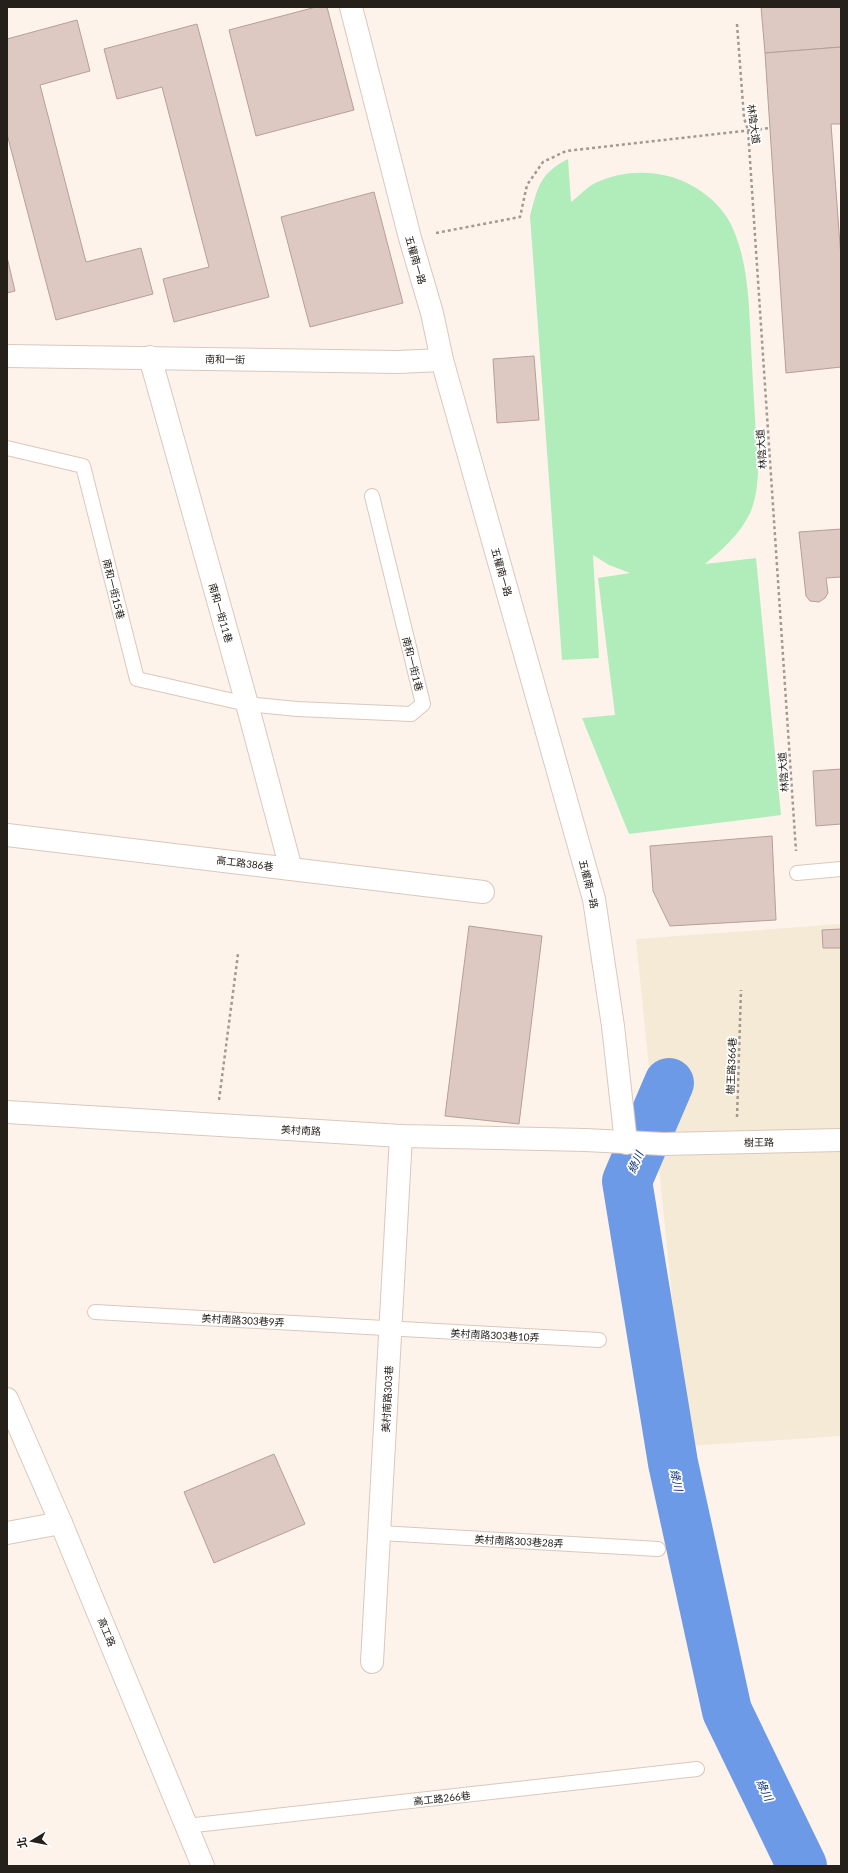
<svg xmlns="http://www.w3.org/2000/svg" width="848" height="1873" font-family="Lato,'Noto Sans TC',sans-serif">
<style>
.industrial{fill:#f5ead5}
.green{fill:#b1edba}
.lines{fill:none;stroke-linecap:round;stroke-linejoin:round}
.river{stroke:#6c9ae6;stroke-width:50}
.building{fill:#dec8c2;stroke:#b49f99}
.service-casing{stroke:#d9c8bb;stroke-width:16}
.minor-casing{stroke:#d9c8bb;stroke-width:24}
.tertiary-casing{stroke:#d9c8bb;stroke-width:24}
.path{stroke:#a29993;stroke-width:2.5;stroke-dasharray:3 3;stroke-linecap:butt}
.service{stroke:#fff;stroke-width:14}
.minor{stroke:#fff;stroke-width:22}
.tertiary{stroke:#fff;stroke-width:22}
.labels{text-anchor:middle;dominant-baseline:central;stroke-width:3.5;stroke-linejoin:round;paint-order:stroke}
.street-label{font-size:10px;fill:#26201b;stroke:#fff}
.water-label{font-size:11px;font-style:italic;fill:#00286a;stroke:#fff}
</style>
<rect width="100%" height="100%" fill="#fef3eb"/>
<!-- industrial -->
<polygon class="industrial" points="841,924 841,1436 687,1446 636,939"/>
<!-- green -->
<path class="green" d="M568 159 571 202C579 196 587 187 595 183 620 171 647 170 672 177 698 185 724 205 734 231 749 268 749 307 751 345 753 388 756 430 758 473 757 486 756 500 750 513 741 533 722 550 705 564L756 558 781 815 629 834 582 718 615 715 598 578 630 573 609 565 593 555 599 658 562 660 530 216C538 187 539 174 568 159Z"/>
<g class="lines">
<!-- river -->
<polyline class="river" points="669,1083 627,1181 673,1463 727,1711 802,1866"/>
</g>
<!-- building -->
<g class="building">
<polygon points="316,7 327,7 354,110 256,136 229,30"/>
<polygon points="761,7 841,7 841,47 765,53"/>
<polygon points="77,20 90,71 40,85 86,262 141,248 153,294 56,320 7,134 7,39"/>
<polygon points="197,24 269,297 174,322 163,279 209,267 162,87 117,99 104,49"/>
<polygon points="841,47 841,124 831,124 841,258 841,367 786,373 765,53"/>
<polygon points="374,192 403,303 310,327 281,217"/>
<polygon points="7,257 15,291 7,293"/>
<polygon points="534,356 539,420 497,423 493,359"/>
<polygon points="841,529 841,577 826,578 828,593 825,598 819,602 810,601 806,596 799,532"/>
<polygon points="841,769 841,824 816,826 813,771"/>
<polygon points="772,836 776,920 670,926 653,891 650,846"/>
<polygon points="469,926 542,936 519,1124 445,1116"/>
<polygon points="841,929 841,948 823,948 822,930"/>
<polygon points="274,1454 305,1524 214,1563 184,1492"/>
</g>
<g class="lines">
<defs>
<g id="service">
<polyline points="7,448 83,466 137,679 247,704 297,709 411,714 423,704 372,496"/>
<polyline points="797,873 841,869"/>
<polyline points="95,1312 599,1340"/>
<polyline points="380,1533 658,1549"/>
<polyline points="186,1826 697,1769"/>
</g>
<g id="minor">
<polyline points="351,7 410,238 432,313 442,360 594,899 613,1026 626,1143"/>
<polyline points="7,356 397,362 442,360"/>
<polyline points="150,357 247,704 291,869"/>
<polyline points="7,835 483,892"/>
<polyline points="7,1533 61,1523"/>
<polyline points="372,1662 401,1136"/>
</g>
<g id="tertiary">
<polyline points="7,1112 401,1136 585,1140 664,1144 841,1140"/>
<polyline points="7,1399 61,1523 203,1866"/>
</g>
</defs>
<!-- service casing -->
<use href="#service" class="service-casing"/>
<!-- minor casing -->
<use href="#minor" class="minor-casing"/>
<!-- tertiary casing -->
<use href="#tertiary" class="tertiary-casing"/>
<!-- path -->
<g class="path">
<polyline points="737,24 744,118 748,130 796,851"/>
<polyline points="436,233 520,217 527,185 543,162 566,151 770,128"/>
<polyline points="219,1100 238,954"/>
<polyline points="737,1117 741,990"/>
</g>
<!-- service -->
<use href="#service" class="service"/>
<!-- minor -->
<use href="#minor" class="minor"/>
<!-- tertiary -->
<use href="#tertiary" class="tertiary"/>
</g>
<g class="labels">
<!-- street labels -->
<g class="street-label">
<text transform="translate(754 124) rotate(82)">林陰大道</text>
<text transform="translate(416 260) rotate(74)">五權南一路</text>
<text transform="translate(225 359) rotate(1)">南和一街</text>
<text transform="translate(761 449) rotate(-94)">林陰大道</text>
<text transform="translate(502 572) rotate(74)">五權南一路</text>
<text transform="translate(114 589) rotate(76)">南和一街15巷</text>
<text transform="translate(221 613) rotate(74)">南和一街11巷</text>
<text transform="translate(413 664) rotate(76)">南和一街1巷</text>
<text transform="translate(783 772) rotate(-94)">林陰大道</text>
<text transform="translate(245 863) rotate(7)">高工路386巷</text>
<text transform="translate(589 884) rotate(76)">五權南一路</text>
<text transform="translate(731 1066) rotate(-88)">樹王路366巷</text>
<text transform="translate(301 1130) rotate(3)">美村南路</text>
<text transform="translate(759 1142) rotate(-1)">樹王路</text>
<text transform="translate(243 1320) rotate(3)">美村南路303巷9弄</text>
<text transform="translate(495 1335) rotate(3)">美村南路303巷10弄</text>
<text transform="translate(387 1399) rotate(-87)">美村南路303巷</text>
<text transform="translate(519 1541) rotate(3)">美村南路303巷28弄</text>
<text transform="translate(107 1632) rotate(67)">高工路</text>
<text transform="translate(442 1798) rotate(-6)">高工路266巷</text>
</g>
<!-- water labels -->
<g class="water-label">
<text transform="translate(635 1162) rotate(-67)">綠川</text>
<text transform="translate(677 1480) rotate(78)">綠川</text>
<text transform="translate(765 1790) rotate(64)">綠川</text>
</g>
</g>
<!-- border -->
<rect width="848" height="1873" fill="none" stroke="#26201b" stroke-width="16"/>
<!-- north arrow -->
<g transform="translate(32 1841) rotate(260)" stroke="#ffffff" stroke-width="3" paint-order="stroke">
<path d="M0-3L7 15L0 10L-7 15Z" fill="#26201b"/>
<text y="-6" font-size="11" font-weight="bold" text-anchor="middle" fill="#26201b">北</text>
</g>
</svg>
